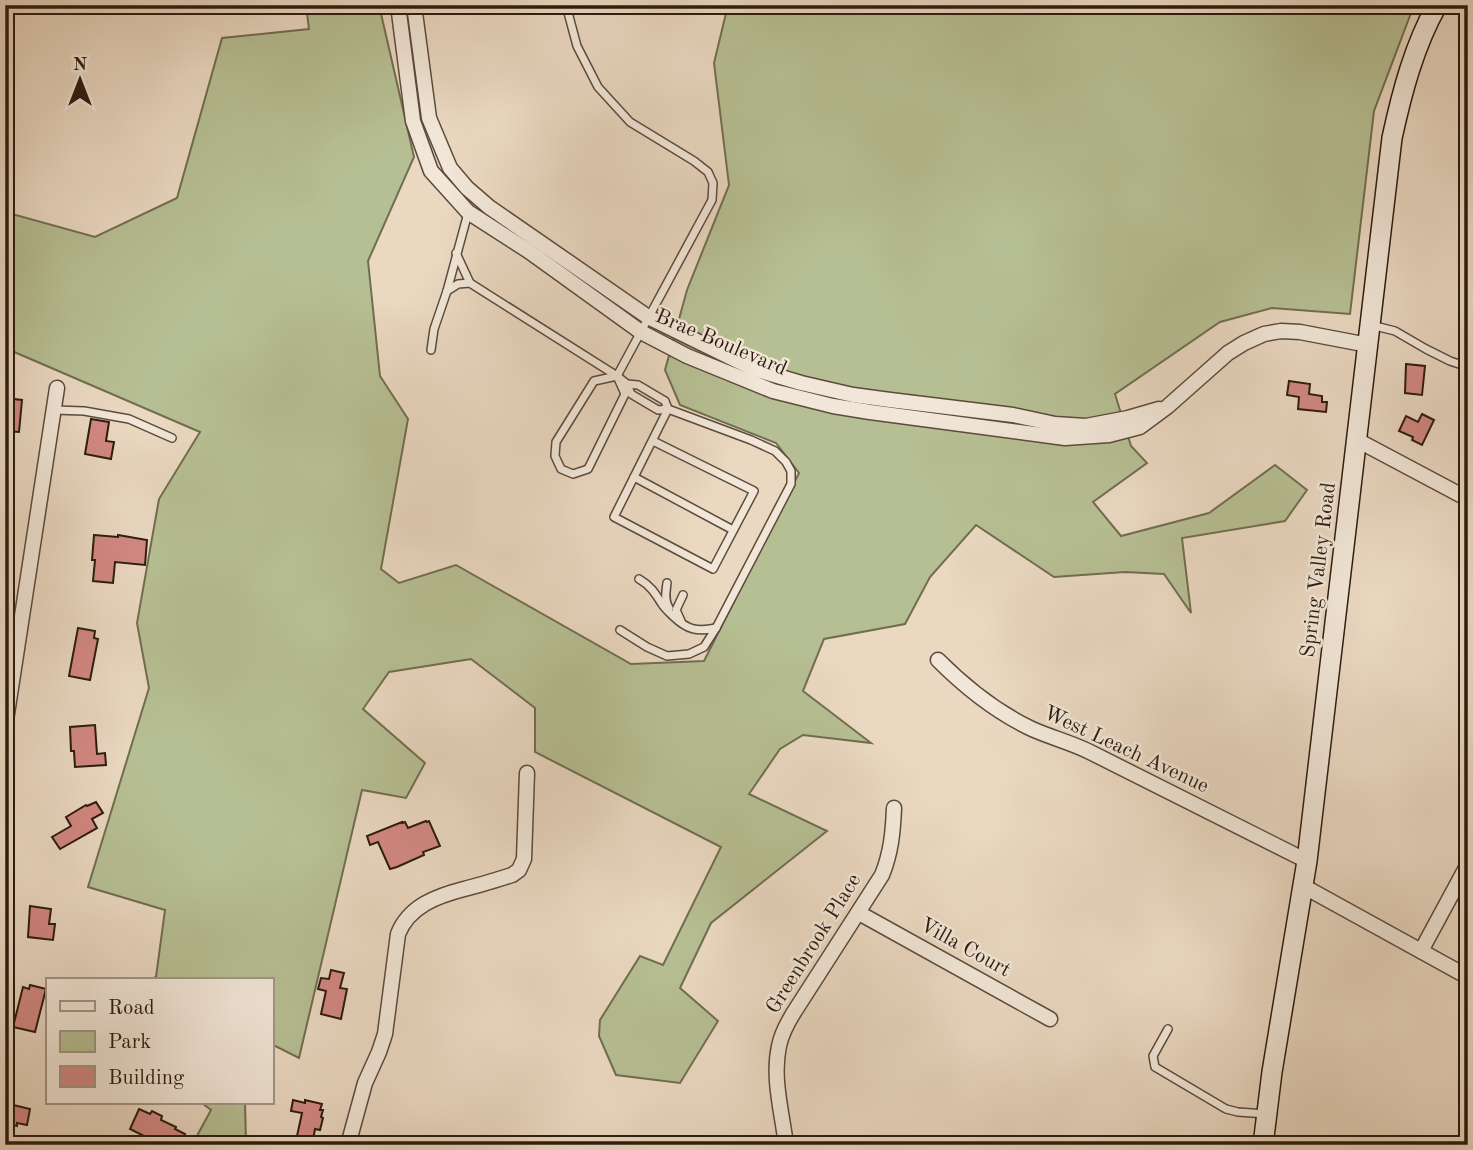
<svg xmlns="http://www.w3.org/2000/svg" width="1473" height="1150" font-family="'Old Standard TT',serif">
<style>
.green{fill:#b6bf93;stroke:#716d51;stroke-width:2}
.building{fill:#d28882;stroke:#2c1b0f;stroke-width:2}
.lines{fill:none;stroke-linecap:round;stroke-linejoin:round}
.lane-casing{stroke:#5c4a3c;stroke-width:10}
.street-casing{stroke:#5c4a3c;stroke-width:17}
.secondary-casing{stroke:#2c1b0f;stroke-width:22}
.lane{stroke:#f1e6d7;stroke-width:7}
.street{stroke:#f1e6d7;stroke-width:14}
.secondary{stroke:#f1e6d7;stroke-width:19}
.labels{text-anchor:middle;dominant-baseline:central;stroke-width:5;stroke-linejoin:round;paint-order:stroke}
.street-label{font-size:21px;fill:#2c1b0f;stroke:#f1e6d7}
</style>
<rect width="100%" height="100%" fill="#ead8c1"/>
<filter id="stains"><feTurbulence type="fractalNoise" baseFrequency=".00286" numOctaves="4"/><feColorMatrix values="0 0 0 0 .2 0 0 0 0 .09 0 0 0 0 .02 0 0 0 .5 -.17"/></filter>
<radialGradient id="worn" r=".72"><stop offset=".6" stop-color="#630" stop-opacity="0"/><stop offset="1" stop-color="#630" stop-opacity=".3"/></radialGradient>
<!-- green -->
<g class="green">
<polygon points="306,5 379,5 414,157 368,261 380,376 408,419 381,569 399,583 456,565 631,664 704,661 799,473 776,443 680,405 665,370 687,290 729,185 714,63 728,5 1414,5 1374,111 1350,314 1272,308 1220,322 1115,394 1131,446 1147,463 1093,502 1121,536 1209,513 1275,465 1307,490 1285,521 1182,538 1191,613 1164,574 1125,572 1054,577 976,525 930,577 905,624 824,639 803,691 871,743 803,735 780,749 749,794 827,831 711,923 680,988 718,1021 680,1083 616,1075 599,1036 600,1020 640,956 663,965 721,847 535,752 535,708 471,659 389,672 363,709 425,763 406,798 362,790 299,1058 271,1044 271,980 149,980 156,977 165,910 88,887 149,688 137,623 159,499 200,432 5,348 5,212 95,237 177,198 222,38 309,29"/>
<polygon points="202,1103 245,1103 246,1145 192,1145 211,1110"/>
</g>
<!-- building -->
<g class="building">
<polygon points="1406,364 1425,366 1422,395 1405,393"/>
<polygon points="1289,381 1310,384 1309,394 1322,396 1322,402 1327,402 1326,412 1298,409 1299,397 1287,395"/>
<polygon points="5,398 22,400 19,432 5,431"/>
<polygon points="1422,414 1434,420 1422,445 1412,440 1413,437 1399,431 1406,416 1418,422"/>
<polygon points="91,419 109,422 106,441 114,442 111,459 85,454"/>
<polygon points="94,535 118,537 118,535 147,540 145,565 115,562 113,583 93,581 95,560 92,560"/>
<polygon points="78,628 95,631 94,638 98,639 90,680 69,676"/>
<polygon points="95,725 97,754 105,753 106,765 75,767 74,751 71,751 70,727"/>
<polygon points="96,802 103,813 92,819 97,828 60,849 52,837 71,826 66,817 86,805 87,806"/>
<polygon points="426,821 427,822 429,821 440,846 423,852 424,855 397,867 390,869 378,842 370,845 367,836 402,822 402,823 405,822 408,828"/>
<polygon points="30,906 51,909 49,924 55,924 53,940 28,937"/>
<polygon points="331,970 344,973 340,988 347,989 341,1019 321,1014 326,991 318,989 321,978 329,979"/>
<polygon points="30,985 46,989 35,1032 13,1027 23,987 29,989"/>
<polygon points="293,1100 305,1103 305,1100 322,1104 320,1110 323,1110 321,1117 323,1118 320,1130 315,1129 313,1140 297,1136 302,1113 291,1111"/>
<polygon points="5,1103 30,1109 27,1125 17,1123 17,1126 5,1123"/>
<polygon points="139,1109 150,1114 152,1111 162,1116 161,1120 176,1127 175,1129 185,1134 180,1145 162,1145 130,1129"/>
</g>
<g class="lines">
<defs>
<g id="lane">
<polyline points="566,5 577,46 598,87 630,122 694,161 708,172 713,183 712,200 617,376 594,381 556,442 555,456 561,469 573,474 588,469 625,394 617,376"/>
<polyline points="456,253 470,283 617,376 627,384 631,394 658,410 668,409 751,440 775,451 786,462 791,471 791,484 716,628 704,647 689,654 667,656 647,647 620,630"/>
<polyline points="447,291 458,284 470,283"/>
<polyline points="1371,325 1395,331 1426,349 1450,361 1468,367"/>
<polyline points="431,350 434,329 447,291 468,213"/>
<polyline points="627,384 638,385 665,401 668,409 614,517 713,569 754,491 653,441"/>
<polyline points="54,410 84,411 129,419 172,438"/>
<polyline points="634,477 733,530"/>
<path d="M639 579C651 586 655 593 662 604 665 609 670 613 674 617 688 630 697 632 716 628"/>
<path d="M667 583C666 591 664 601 669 608"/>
<polyline points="681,621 676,610 683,595"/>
<polyline points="1168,1029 1153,1056 1155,1067 1226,1109 1238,1112 1266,1114"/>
</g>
<g id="street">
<polyline points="398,5 413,121 431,171 468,212 530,252 641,332 687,356 773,391 833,406 870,412 1065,438 1109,435 1140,427 1167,407 1228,353 1244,343 1264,334 1281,331 1300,332 1368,345"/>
<polyline points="414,5 429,118 450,168 467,188 489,207 648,317 754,369 801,383 853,395 890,400 1013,415 1055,424 1086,426 1128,418 1159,409"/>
<polyline points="1357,440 1468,499"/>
<path d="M938 660C966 688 996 712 1032 729 1052 738 1073 743 1092 753 1163 789 1235 825 1307 861"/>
<polyline points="5,727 57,388"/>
<polyline points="1303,886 1468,977"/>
<polyline points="859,913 1050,1019"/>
<polyline points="1421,951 1468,864"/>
<path d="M348 1145 365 1083 379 1052 385 1034 398 934C409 906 437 896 464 889 480 885 496 880 512 875L519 870 524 859 527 773"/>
<path d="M786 1145C782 1112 772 1078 779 1046 782 1031 790 1018 798 1006L882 875C891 853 893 832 894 808"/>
</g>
<path id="secondary" d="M1263 1145 1272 1072 1307 861 1392 138C1402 92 1414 46 1437 5"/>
</defs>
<!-- lane casing -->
<use href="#lane" class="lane-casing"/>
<!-- street casing -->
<use href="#street" class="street-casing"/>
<!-- secondary casing -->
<use href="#secondary" class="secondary-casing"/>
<!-- lane -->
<use href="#lane" class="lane"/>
<!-- street -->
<use href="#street" class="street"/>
<!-- secondary -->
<use href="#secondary" class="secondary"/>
</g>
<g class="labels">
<!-- street labels -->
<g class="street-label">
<text transform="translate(721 343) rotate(23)">Brae Boulevard</text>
<text transform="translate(1319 570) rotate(-83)">Spring Valley Road</text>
<text transform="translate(1126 750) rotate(25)">West Leach Avenue</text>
<text transform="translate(814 944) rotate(-58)">Greenbrook Place</text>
<text transform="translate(965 948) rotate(29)">Villa Court</text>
</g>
</g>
<!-- margin -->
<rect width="1473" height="1150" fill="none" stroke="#ead8c1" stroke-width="28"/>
<rect x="7" y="7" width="1459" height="1136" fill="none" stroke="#2c1b0f" stroke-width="3.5"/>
<rect x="14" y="14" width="1445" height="1122" fill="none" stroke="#2c1b0f" stroke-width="2"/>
<!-- legend -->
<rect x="46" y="978" width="228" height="126" fill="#f1e6d7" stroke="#a29587" stroke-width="2"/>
<rect x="60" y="1001" width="35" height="10" fill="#f1e6d7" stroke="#a29587" stroke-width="2"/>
<text x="108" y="1014" font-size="21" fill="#2c1b0f">Road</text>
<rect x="60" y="1031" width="35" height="21" fill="#b6bf93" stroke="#a29587" stroke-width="2"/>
<text x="108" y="1048" font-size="21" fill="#2c1b0f">Park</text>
<rect x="60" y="1066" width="35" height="21" fill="#d28882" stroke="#a29587" stroke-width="2"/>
<text x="108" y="1084" font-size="21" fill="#2c1b0f">Building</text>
<!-- north arrow -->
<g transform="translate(80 80)" stroke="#f1e6d7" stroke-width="5" paint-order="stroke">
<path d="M0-5L12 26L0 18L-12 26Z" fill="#2c1b0f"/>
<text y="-10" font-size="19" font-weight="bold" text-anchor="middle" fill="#2c1b0f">N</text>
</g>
<rect width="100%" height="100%" filter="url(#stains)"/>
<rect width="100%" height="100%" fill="url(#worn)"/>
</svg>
